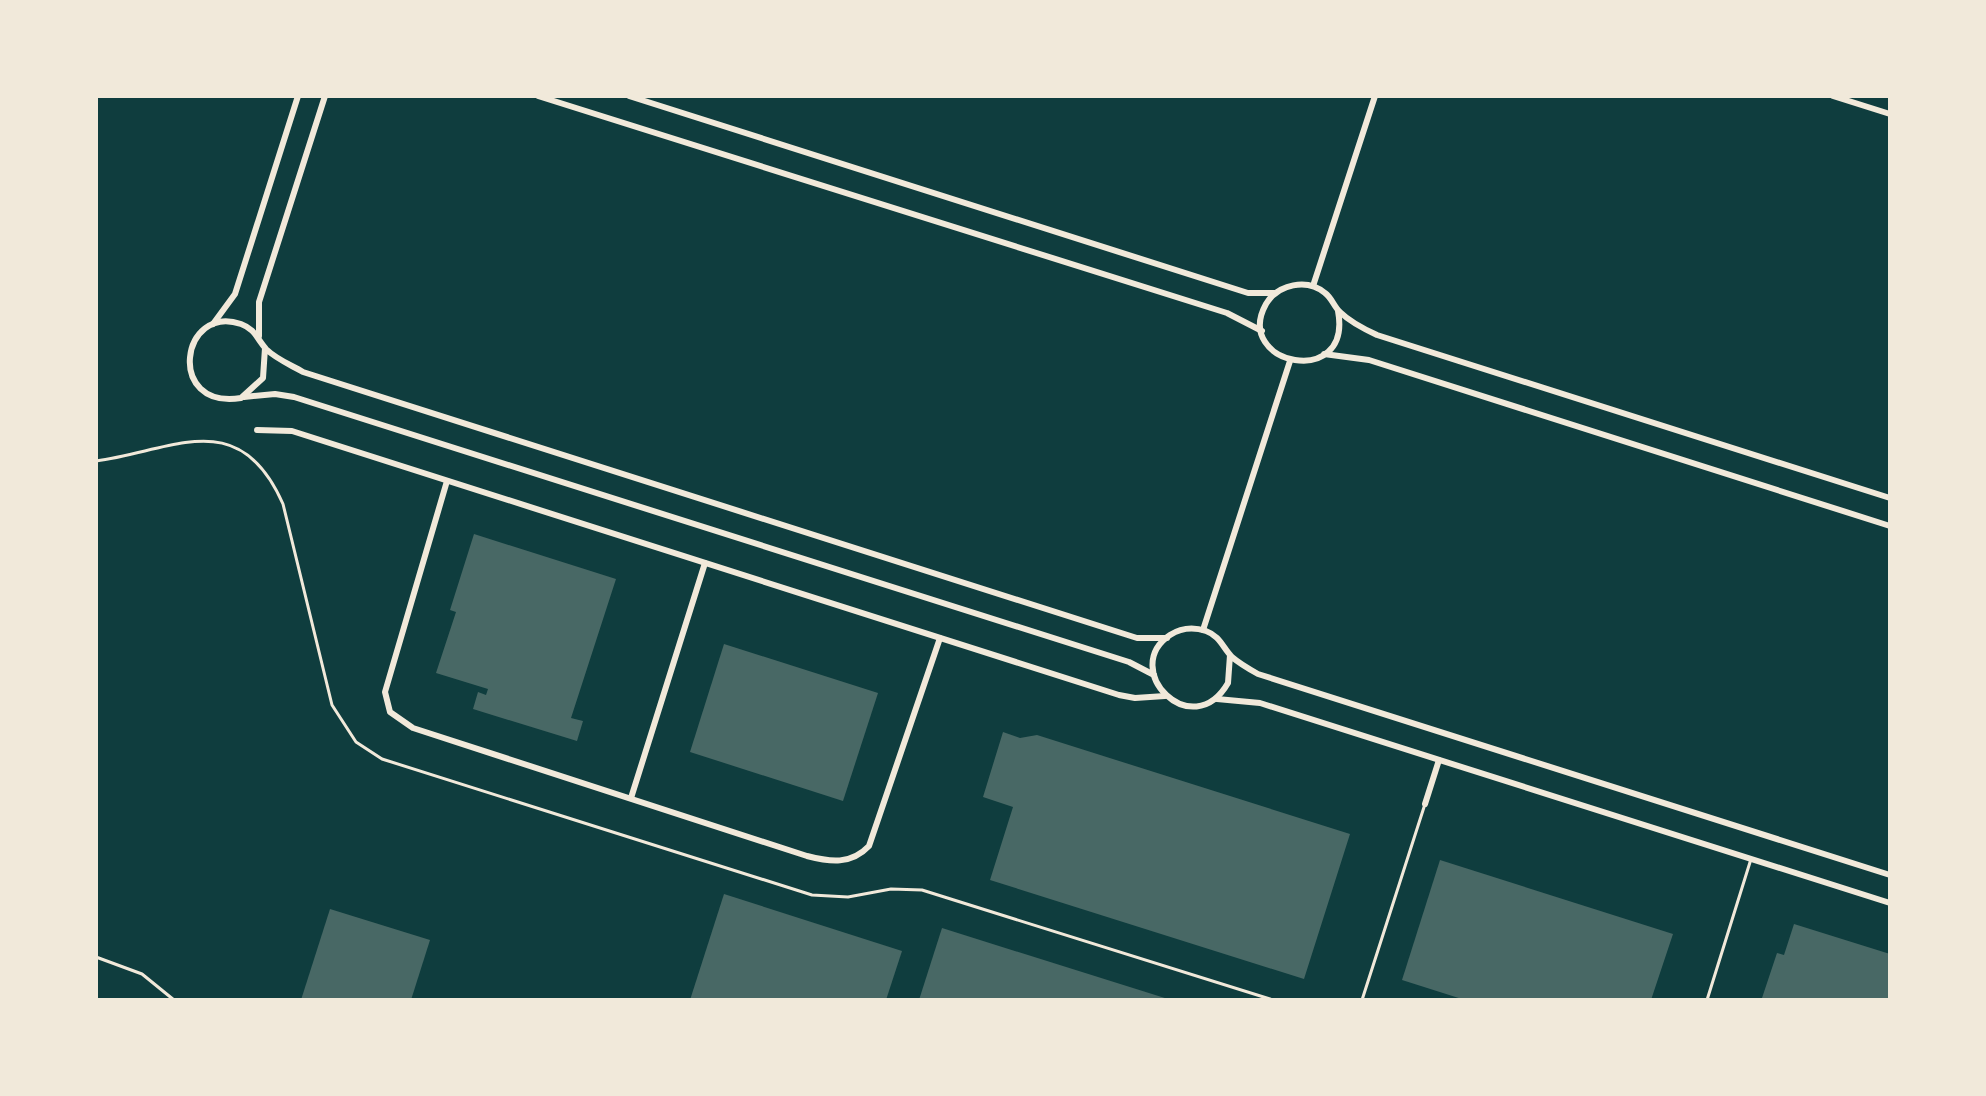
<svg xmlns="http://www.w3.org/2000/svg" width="1986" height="1096" font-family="'Golos Text',sans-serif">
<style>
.building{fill:#486865}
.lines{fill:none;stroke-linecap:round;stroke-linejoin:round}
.service{stroke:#f1e9da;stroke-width:3}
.minor{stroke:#f1e9da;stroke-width:6}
</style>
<rect width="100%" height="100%" fill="#0f3d3e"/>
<!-- building -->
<g class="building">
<polygon points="474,534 616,579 571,718 583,721 577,741 473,709 478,692 486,695 488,689 436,673 456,612 450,610"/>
<polygon points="724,644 878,693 843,801 690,752"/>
<polygon points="1003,732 1020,738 1037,735 1350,834 1304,979 990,880 1013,807 983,797"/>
<polygon points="1440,860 1673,934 1651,1000 1465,1000 1402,980"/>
<polygon points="724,894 902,951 886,1000 690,1000"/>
<polygon points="330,909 430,940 411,1000 301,1000"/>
<polygon points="1794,924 1890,954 1890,1000 1762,998 1777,953 1784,955"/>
<polygon points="942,928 1168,999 1168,1000 919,1000"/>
</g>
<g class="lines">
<!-- service -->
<g class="service">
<path d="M96 461C173 451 239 404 283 504L332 705 356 742 382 759 812 895 848 897 891 889 922 890 1273 1000"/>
<polyline points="96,957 142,974 174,1000"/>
<polyline points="1362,1000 1425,804"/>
<polyline points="1707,1000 1751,859"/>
</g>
<!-- minor -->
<g class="minor">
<polyline points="538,96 1227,313 1262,331"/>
<polyline points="629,96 1248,293 1275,293"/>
<polyline points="1833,96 1890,114"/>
<polyline points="1313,286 1375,96"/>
<path d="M1338 311C1353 390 1232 365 1266 304 1278 284 1307 278 1325 293 1332 298 1334 307 1340 312 1350 322 1364 329 1377 335L1890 498"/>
<polyline points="213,324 235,294 298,96"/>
<polyline points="259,336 259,302 325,96"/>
<path d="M265 348 263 378 241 398C165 410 181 303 241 324 255 329 257 339 266 349 276 359 291 365 303 372L1137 638H1167"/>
<polyline points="1324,354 1369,360 1890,526"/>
<polyline points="244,397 275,394 294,397 1129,662 1154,675"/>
<polyline points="257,430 292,431 1119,695 1135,698 1165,696"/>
<path d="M447 481 385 692 390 712 413 728 807 856C830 862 851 865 869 846L940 638"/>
<polyline points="1203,630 1290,361"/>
<path d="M1230 655 1228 683C1192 745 1119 669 1170 635 1181 628 1194 627 1206 631 1220 636 1223 648 1232 657 1240 664 1249 669 1258 674L1890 875"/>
<polyline points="1217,699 1260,703 1890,903"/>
<polyline points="631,798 705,563"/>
<polyline points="1425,804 1439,760"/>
</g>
</g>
<!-- border -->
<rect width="1986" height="1096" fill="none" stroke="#f1e9da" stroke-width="196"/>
</svg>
